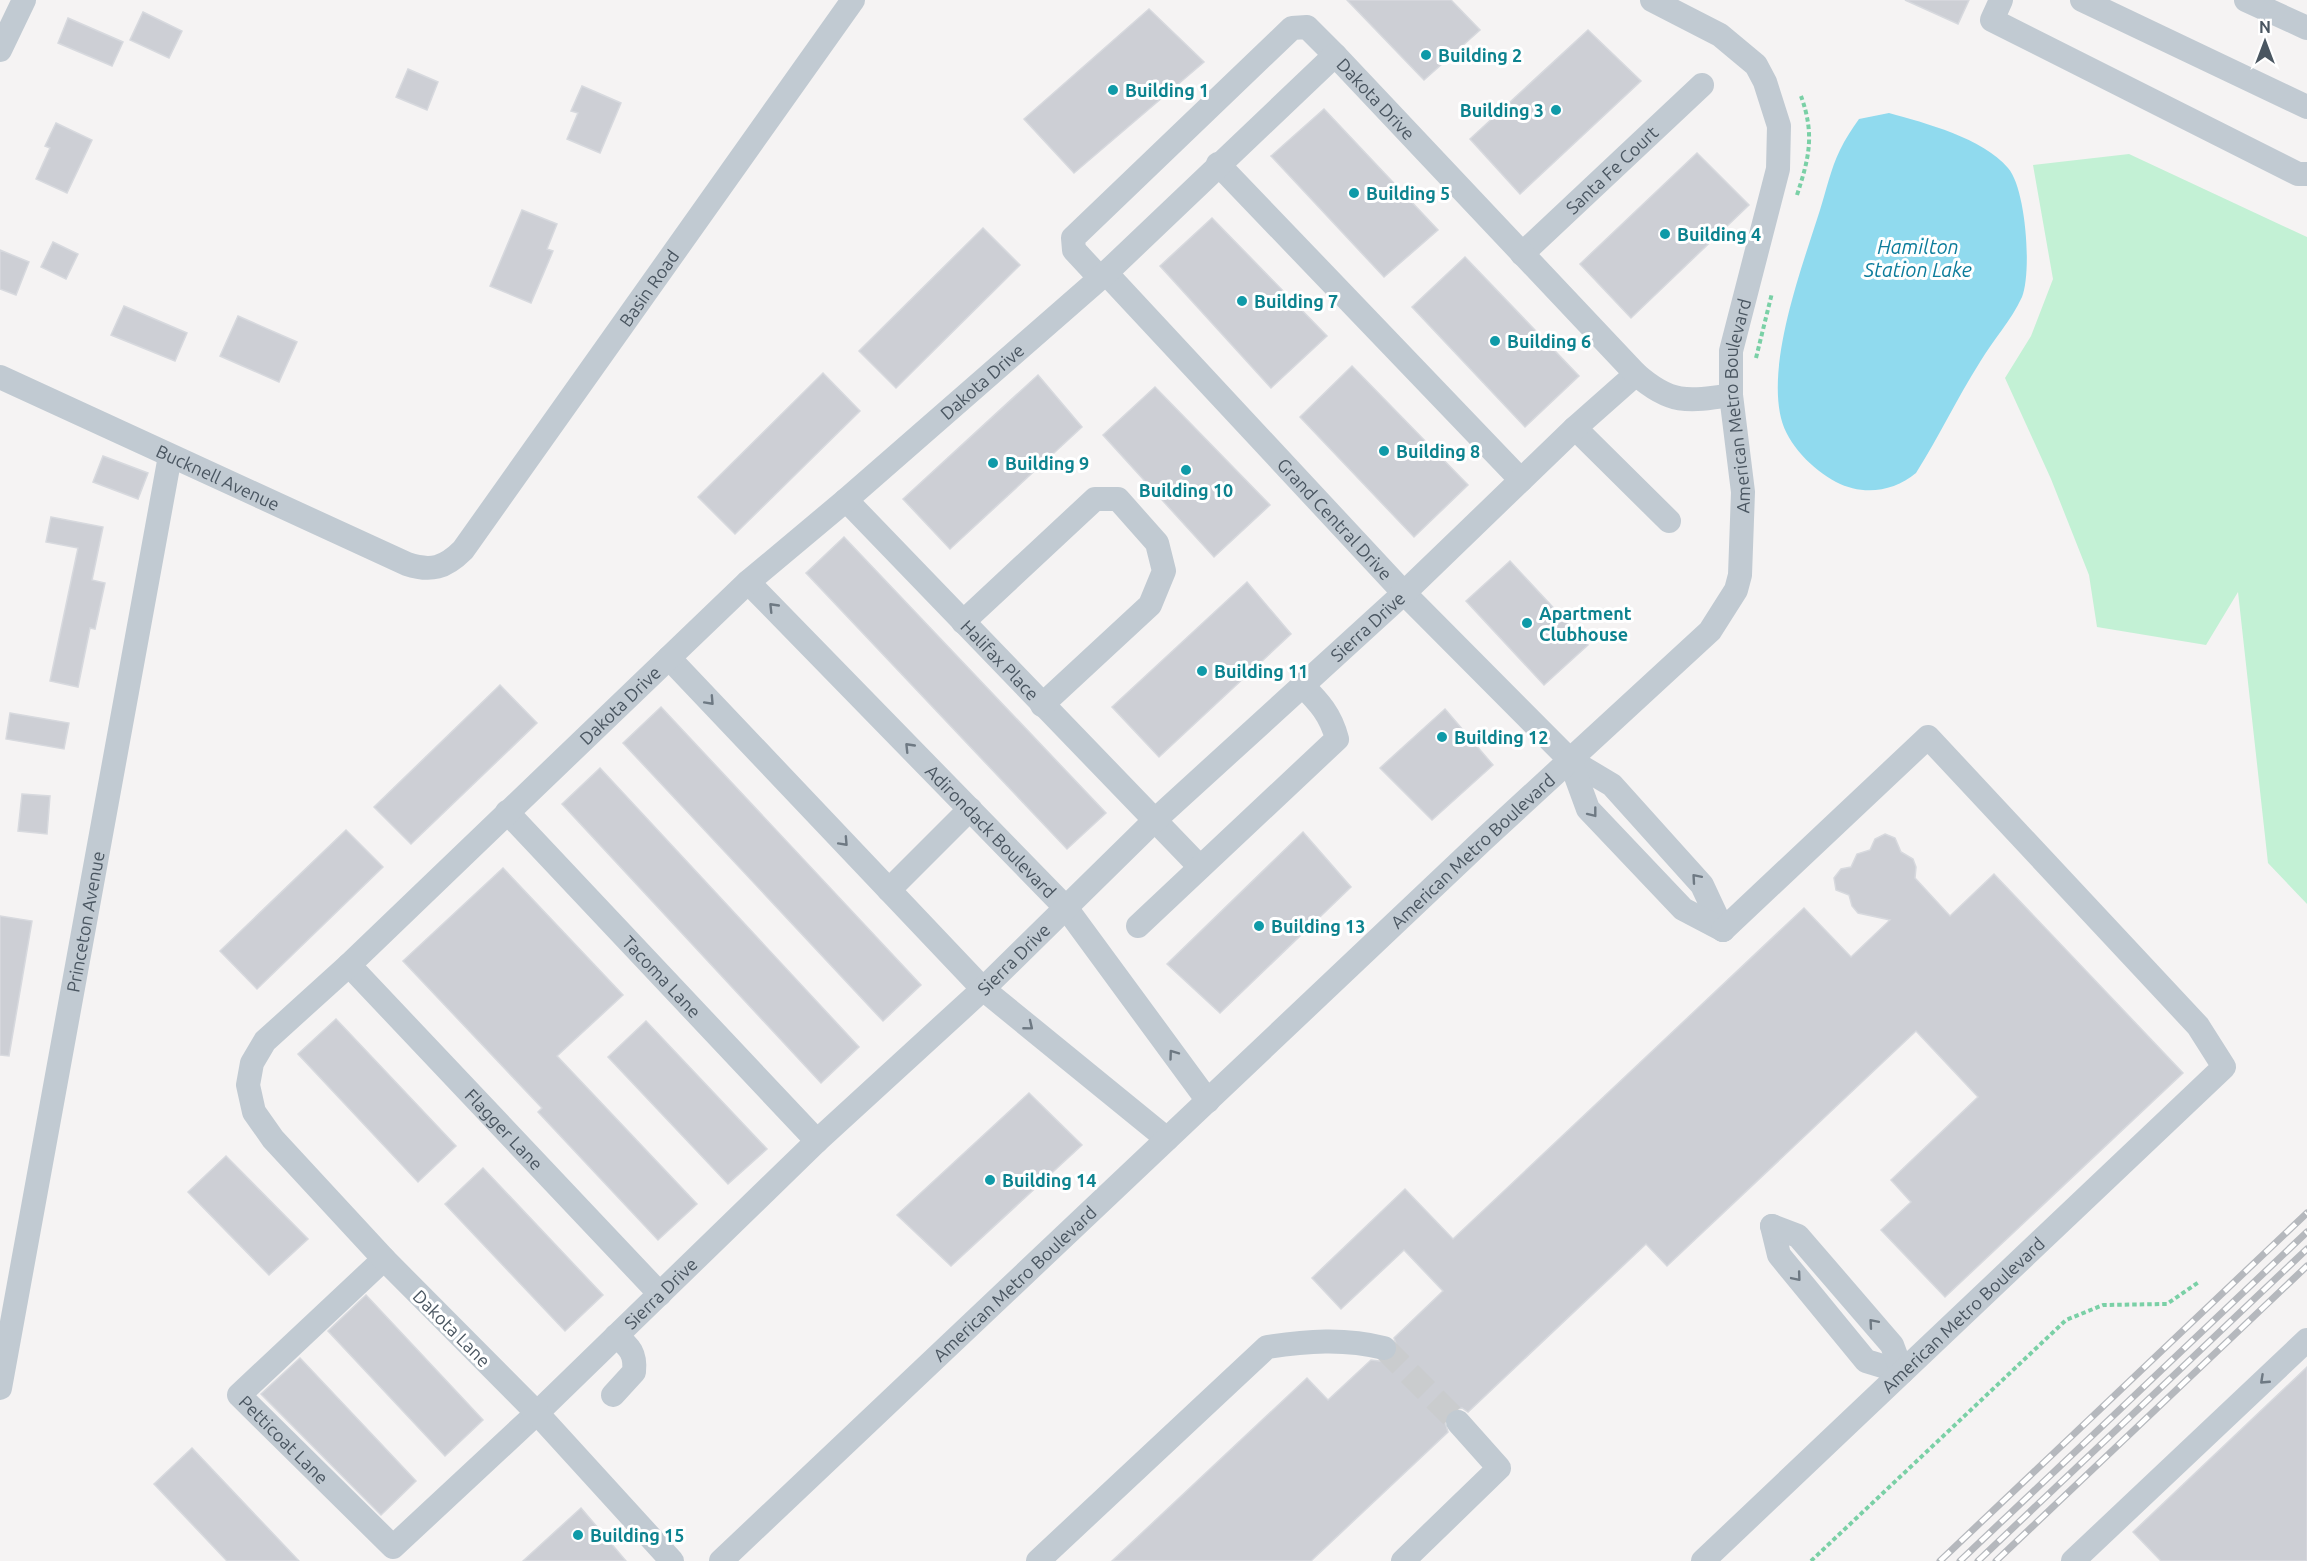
<svg xmlns="http://www.w3.org/2000/svg" width="2307" height="1561" font-family="Ubuntu,sans-serif">
<style>
.green{fill:#c3f1d5}
.water{fill:#90daee}
.building{fill:#cdcfd5;stroke:#d7d9de;stroke-width:1.5}
.lines{fill:none;stroke-linecap:round;stroke-linejoin:round}
.minor-tunnel{stroke:#caccce;stroke-width:24;stroke-dasharray:24 12;stroke-linecap:butt}
.path{stroke:#7ad0a6;stroke-width:4;stroke-dasharray:4.5 3;stroke-linecap:butt}
.minor{stroke:#c1cad2;stroke-width:24}
.rail-casing{stroke:#b5b8bd;stroke-width:7}
.rail{stroke:#fff;stroke-width:4.5;stroke-dasharray:14;stroke-linecap:butt}
.oneway{stroke:#6e7983}
.culture-dot{fill:#0f9aa8;stroke:#fff;stroke-width:2}
.labels{text-anchor:middle;dominant-baseline:central;stroke-width:6;stroke-linejoin:round;paint-order:stroke}
.culture-label{font-size:18px;font-weight:bold;fill:#0d838f;stroke:#fff;text-anchor:start}
.street-label{font-size:18px;fill:#4a5661;stroke:#fff}
.water-label{font-size:20px;font-style:italic;fill:#0c7c9b;stroke:#fff}
</style>
<rect width="100%" height="100%" fill="#f5f3f3"/>
<!-- green -->
<polygon class="green" points="2129,154 2307,237 2307,904 2268,863 2238,592 2206,645 2097,627 2089,575 2051,479 2005,378 2031,336 2053,279 2033,165"/>
<!-- water -->
<path class="water" d="M1889 113C1925 123 1983 138 2008 168 2026 188 2032 272 2022 297 2011 321 1993 340 1980 362 1957 398 1939 437 1916 473 1893 492 1863 496 1836 482 1813 470 1787 444 1781 418 1767 360 1802 267 1820 210 1826 191 1831 168 1840 150 1845 139 1852 129 1859 119Z"/>
<!-- building -->
<g class="building">
<polygon points="1347,0 1451,0 1480,30 1424,80"/>
<polygon points="1905,0 1969,0 1958,24"/>
<polygon points="1149,9 1204,62 1074,173 1024,119"/>
<polygon points="143,12 182,31 169,58 130,40"/>
<polygon points="68,18 123,42 112,66 58,43"/>
<polygon points="1588,30 1641,81 1520,194 1470,139"/>
<polygon points="408,69 438,82 427,110 396,97"/>
<polygon points="582,86 621,103 600,153 567,139 578,113 571,111"/>
<polygon points="1324,109 1438,230 1384,277 1271,156"/>
<polygon points="56,123 92,140 67,193 36,179 50,148 45,146"/>
<polygon points="1697,153 1749,205 1631,318 1580,264"/>
<polygon points="522,210 557,224 547,249 553,251 531,303 490,286"/>
<polygon points="1212,218 1327,336 1271,388 1160,266"/>
<polygon points="983,228 1020,265 896,388 859,351"/>
<polygon points="53,242 78,254 66,279 41,267"/>
<polygon points="0,250 29,262 16,295 0,289"/>
<polygon points="1465,257 1579,376 1525,427 1412,307"/>
<polygon points="124,306 187,333 175,361 111,335"/>
<polygon points="238,316 297,342 279,382 220,356"/>
<polygon points="1352,366 1468,485 1414,537 1300,417"/>
<polygon points="823,373 860,411 735,534 698,497"/>
<polygon points="1038,375 1082,427 950,549 903,499"/>
<polygon points="1155,387 1270,505 1214,557 1103,435"/>
<polygon points="103,456 148,473 138,499 93,482"/>
<polygon points="51,517 103,527 92,580 105,583 95,629 90,628 78,687 50,681 78,548 46,542"/>
<polygon points="844,537 1106,813 1067,849 806,573"/>
<polygon points="1510,561 1588,645 1544,685 1466,601"/>
<polygon points="1247,582 1291,634 1159,757 1112,707"/>
<polygon points="500,685 537,723 411,844 374,807"/>
<polygon points="661,707 921,985 883,1021 623,743"/>
<polygon points="1445,709 1493,765 1432,820 1380,768"/>
<polygon points="10,713 69,723 64,749 6,739"/>
<polygon points="600,768 859,1047 821,1083 562,804"/>
<polygon points="22,794 50,796 47,834 18,831"/>
<polygon points="346,830 383,867 257,989 220,951"/>
<polygon points="1303,832 1351,887 1220,1013 1167,964"/>
<polygon points="1885,834 1895,838 1901,852 1913,859 1916,867 1915,878 1950,916 1994,874 2183,1073 1945,1297 1881,1230 1911,1202 1891,1180 1978,1097 1916,1031 1667,1266 1646,1244 1468,1412 1462,1408 1449,1411 1444,1418 1448,1432 1311,1561 1112,1561 1307,1378 1328,1400 1371,1360 1388,1362 1395,1357 1398,1350 1394,1338 1443,1291 1404,1250 1341,1309 1312,1278 1405,1189 1453,1239 1804,908 1851,957 1890,920 1858,913 1852,906 1849,895 1836,890 1834,878 1841,869 1851,867 1857,854 1870,850 1875,839"/>
<polygon points="503,868 623,995 557,1056 697,1204 658,1240 538,1112 542,1108 403,961"/>
<polygon points="0,916 32,921 9,1056 0,1055"/>
<polygon points="336,1019 456,1146 418,1182 298,1054"/>
<polygon points="646,1021 767,1149 728,1184 608,1057"/>
<polygon points="1029,1093 1082,1145 951,1266 897,1215"/>
<polygon points="226,1156 308,1239 269,1275 188,1192"/>
<polygon points="483,1168 603,1295 565,1331 445,1204"/>
<polygon points="366,1295 483,1420 445,1456 328,1331"/>
<polygon points="300,1358 416,1481 381,1515 261,1394"/>
<polygon points="2307,1367 2307,1561 2161,1561 2133,1532"/>
<polygon points="192,1448 299,1561 227,1561 154,1484"/>
<polygon points="581,1508 626,1561 523,1561"/>
</g>
<g class="lines">
<!-- minor-tunnel -->
<polyline class="minor-tunnel" points="1384,1348 1458,1422"/>
<!-- path -->
<g class="path">
<path d="M1797 195C1809 158 1815 135 1801 96"/>
<polyline points="1756,358 1772,293"/>
<polyline points="1811,1561 2066,1320 2103,1305 2167,1304 2199,1282"/>
</g>
<!-- minor -->
<g class="minor">
<polyline points="2001,0 1992,20 2298,174 2307,174"/>
<polyline points="2082,0 2307,107"/>
<polyline points="2246,0 2307,28"/>
<polyline points="0,50 24,0"/>
<polyline points="1218,164 1521,480"/>
<path id="s1" d="M1522 254 1702 85"/>
<path id="s2" d="M1106 273 1404 593 1570 760 1612 785 1702 885 1723 930"/>
<polyline points="1100,278 1074,250 1073,238 1292,28 1307,27 1335,55"/>
<path id="s3" d="M0 377 407 564C431 572 445 568 463 550L853 0"/>
<polyline points="1575,428 1669,521"/>
<path id="s4" d="M846 500 1200 867"/>
<path id="s5" d="M748 582 1067 909 1208 1101"/>
<polyline points="963,622 1095,499 1118,499 1157,543 1164,571 1150,605 1042,705"/>
<polyline points="669,658 983,989 1167,1139"/>
<polyline points="1570,760 1588,809 1683,909 1723,930"/>
<path id="s6" d="M507 812 817 1141"/>
<polyline points="889,890 970,809"/>
<path d="M1138 926 1337 739C1331 715 1319 702 1302 685"/>
<path id="s7" d="M349 965 660 1294"/>
<polyline points="1772,1226 1779,1255 1866,1361 1902,1372"/>
<polyline points="1772,1226 1798,1236 1892,1345 1902,1372"/>
<path id="s8" d="M384 1259 239 1395 393 1547 537 1413 817 1141 983 989 1154 821 1404 593 1575 428 1636 374"/>
<path id="s9" d="M0 1388 170 456"/>
<path d="M613 1395 634 1372C636 1354 630 1347 616 1336"/>
<path id="s10" d="M672 1561 537 1413 384 1259 273 1139 254 1112 248 1085 252 1063 265 1041 349 965 748 582 846 500 1106 273 1335 55 1636 374C1670 404 1687 402 1731 395"/>
<path id="s11" d="M721 1561 1483 840 1710 631 1736 590 1740 575 1743 492 1731 395V351L1778 169 1779 126 1765 82 1756 65 1720 35 1652 0"/>
<path d="M1038 1561 1267 1347C1306 1341 1345 1338 1384 1348"/>
<polyline points="1403,1561 1499,1468 1458,1422"/>
<path id="s12" d="M1703 1561 2224 1067 2198 1026 1928 737 1723 930"/>
<polyline points="2073,1561 2307,1340"/>
</g>
<defs>
<g id="rail">
<polyline points="1940,1561 2307,1213"/>
<polyline points="1960,1561 2307,1232"/>
<polyline points="1978,1561 2307,1249"/>
<polyline points="1996,1561 2307,1266"/>
</g>
</defs>
<!-- rail casing -->
<use href="#rail" class="rail-casing"/>
<!-- rail -->
<use href="#rail" class="rail"/>
</g>
<!-- one-way arrows -->
<defs><path id="oneway-chevron" d="M-2-3.5L2.5 0L-2 3.5" fill="none" stroke-width="1.6" stroke-linecap="round" stroke-linejoin="round" transform="scale(1.5)"/></defs>
<g class="oneway">
<use href="#oneway-chevron" transform="translate(773 607) rotate(-134)"/>
<use href="#oneway-chevron" transform="translate(710 701) rotate(47)"/>
<use href="#oneway-chevron" transform="translate(909 747) rotate(-134)"/>
<use href="#oneway-chevron" transform="translate(1593 813) rotate(52)"/>
<use href="#oneway-chevron" transform="translate(844 842) rotate(47)"/>
<use href="#oneway-chevron" transform="translate(1696 878) rotate(-131)"/>
<use href="#oneway-chevron" transform="translate(1029 1026) rotate(39)"/>
<use href="#oneway-chevron" transform="translate(1173 1054) rotate(-126)"/>
<use href="#oneway-chevron" transform="translate(1797 1277) rotate(50)"/>
<use href="#oneway-chevron" transform="translate(1873 1323) rotate(-131)"/>
<use href="#oneway-chevron" transform="translate(2264 1380) rotate(137)"/>
</g>
<!-- markers -->
<g class="culture-dot">
<circle cx="1426" cy="55" r="6"/>
<circle cx="1113" cy="90" r="6"/>
<circle cx="1556" cy="110" r="6"/>
<circle cx="1354" cy="193" r="6"/>
<circle cx="1665" cy="234" r="6"/>
<circle cx="1242" cy="301" r="6"/>
<circle cx="1495" cy="341" r="6"/>
<circle cx="1384" cy="451" r="6"/>
<circle cx="993" cy="463" r="6"/>
<circle cx="1186" cy="470" r="6"/>
<circle cx="1527" cy="623" r="6"/>
<circle cx="1202" cy="671" r="6"/>
<circle cx="1442" cy="737" r="6"/>
<circle cx="1259" cy="926" r="6"/>
<circle cx="990" cy="1180" r="6"/>
<circle cx="578" cy="1535" r="6"/>
</g>
<g class="labels">
<!-- culture labels -->
<g class="culture-label">
<text x="1438" y="55">Building 2</text>
<text x="1125" y="90">Building 1</text>
<text x="1544" y="110" text-anchor="end">Building 3</text>
<text x="1366" y="193">Building 5</text>
<text x="1677" y="234">Building 4</text>
<text x="1254" y="301">Building 7</text>
<text x="1507" y="341">Building 6</text>
<text x="1396" y="451">Building 8</text>
<text x="1005" y="463">Building 9</text>
<text x="1186" y="490" text-anchor="middle">Building 10</text>
<text x="1539" y="613">Apartment<tspan x="1539" dy="21">Clubhouse</tspan></text>
<text x="1214" y="671">Building 11</text>
<text x="1454" y="737">Building 12</text>
<text x="1271" y="926">Building 13</text>
<text x="1002" y="1180">Building 14</text>
<text x="590" y="1535">Building 15</text>
</g>
<!-- street labels -->
<g class="street-label">
<text stroke="none"><textPath href="#s10" startOffset="2205">Dakota Drive</textPath></text>
<text stroke="none"><textPath href="#s1" startOffset="123">Santa Fe Court</textPath></text>
<text stroke="none"><textPath href="#s3" startOffset="831">Basin Road</textPath></text>
<text stroke="none"><textPath href="#s10" startOffset="1664">Dakota Drive</textPath></text>
<text stroke="none"><textPath href="#s11" startOffset="1592">American Metro Boulevard</textPath></text>
<text stroke="none"><textPath href="#s3" startOffset="240">Bucknell Avenue</textPath></text>
<text stroke="none"><textPath href="#s2" startOffset="336">Grand Central Drive</textPath></text>
<text stroke="none"><textPath href="#s8" startOffset="1756">Sierra Drive</textPath></text>
<text stroke="none"><textPath href="#s4" startOffset="222">Halifax Place</textPath></text>
<text stroke="none"><textPath href="#s10" startOffset="1178">Dakota Drive</textPath></text>
<text stroke="none"><textPath href="#s5" startOffset="348">Adirondack Boulevard</textPath></text>
<text stroke="none"><textPath href="#s11" startOffset="1034">American Metro Boulevard</textPath></text>
<text stroke="none"><textPath href="#s9" startOffset="474">Princeton Avenue</textPath></text>
<text stroke="none"><textPath href="#s8" startOffset="1270">Sierra Drive</textPath></text>
<text stroke="none"><textPath href="#s6" startOffset="226">Tacoma Lane</textPath></text>
<text stroke="none"><textPath href="#s7" startOffset="226">Flagger Lane</textPath></text>
<text stroke="none"><textPath href="#s11" startOffset="404">American Metro Boulevard</textPath></text>
<text stroke="none"><textPath href="#s8" startOffset="784">Sierra Drive</textPath></text>
<text stroke="none"><textPath href="#s12" startOffset="358">American Metro Boulevard</textPath></text>
<text transform="translate(452 1328) rotate(45)">Dakota Lane</text>
<text stroke="none"><textPath href="#s8" startOffset="262">Petticoat Lane</textPath></text>
</g>
<!-- water labels -->
<g class="water-label">
<text x="1918" y="246">Hamilton<tspan x="1918" dy="23">Station Lake</tspan></text>
</g>
</g>
<!-- north arrow -->
<g transform="translate(2265 42)" stroke="#ffffff" stroke-width="4.5" paint-order="stroke">
<path d="M0-4.5L10 22L0 15L-10 22Z" fill="#4a5661"/>
<text y="-9" font-size="16" font-weight="bold" text-anchor="middle" fill="#4a5661">N</text>
</g>
</svg>
